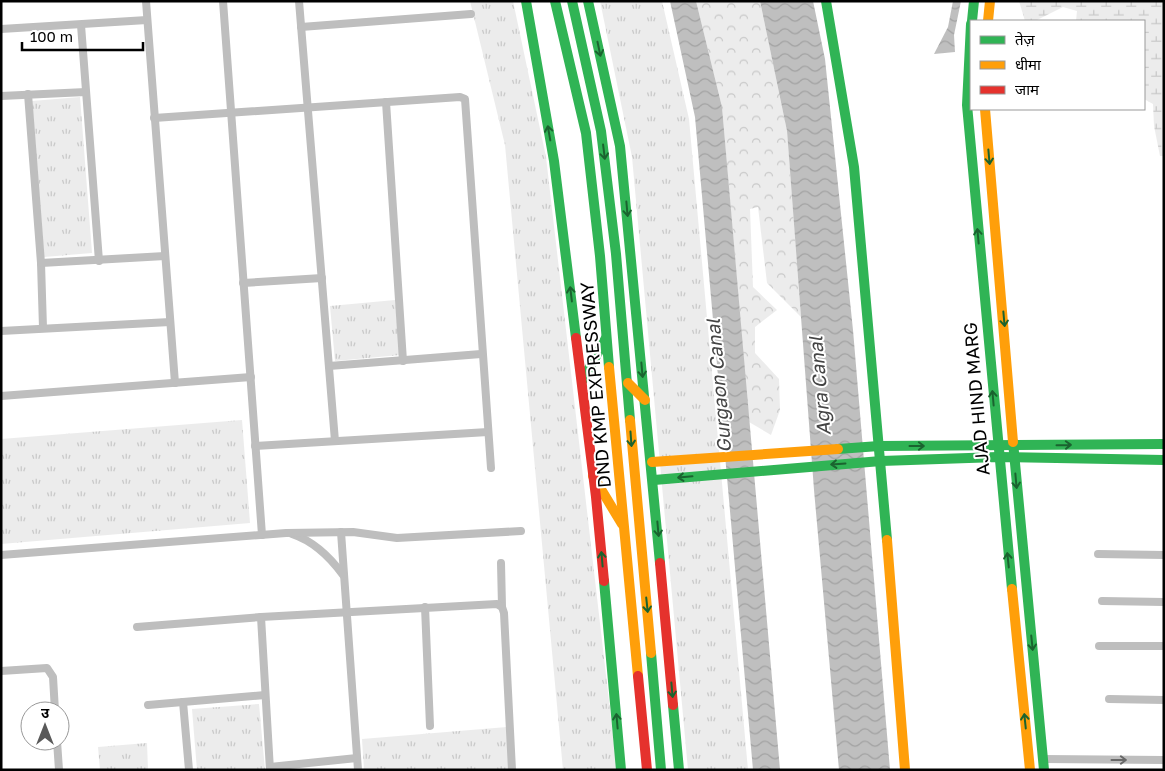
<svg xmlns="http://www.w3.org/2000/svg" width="1165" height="771" font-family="'Golos Text','Noto Sans Devanagari',sans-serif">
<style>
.grass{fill:url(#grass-tufts)}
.forest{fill:url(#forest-crowns)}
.wetland{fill:url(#wetland-marsh)}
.water{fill:url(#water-waves)}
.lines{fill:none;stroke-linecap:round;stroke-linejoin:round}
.street{stroke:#bebebe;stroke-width:8}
.fast{stroke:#30b455;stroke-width:10}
.slow{stroke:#ff9f0a;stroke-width:10}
.jam{stroke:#e5322d;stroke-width:10}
.oneway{stroke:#1a632f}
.oneway2{stroke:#686868}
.labels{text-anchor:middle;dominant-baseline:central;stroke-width:4;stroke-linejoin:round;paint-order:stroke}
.street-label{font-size:18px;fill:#000;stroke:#fff}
.water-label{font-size:19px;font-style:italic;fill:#444;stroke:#fff}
</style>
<defs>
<pattern id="grass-tufts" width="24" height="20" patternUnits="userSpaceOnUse" patternTransform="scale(1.25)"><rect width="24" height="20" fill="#ececec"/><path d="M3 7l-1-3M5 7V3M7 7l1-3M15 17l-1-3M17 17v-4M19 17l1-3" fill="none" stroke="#c9c9c9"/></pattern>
<pattern id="forest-crowns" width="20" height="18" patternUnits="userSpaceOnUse" patternTransform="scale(1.25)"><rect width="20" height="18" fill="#ececec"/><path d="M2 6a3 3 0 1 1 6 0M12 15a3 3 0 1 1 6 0" fill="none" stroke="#c9c9c9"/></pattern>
<pattern id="wetland-marsh" width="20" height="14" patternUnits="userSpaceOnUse" patternTransform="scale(1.25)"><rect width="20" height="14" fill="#ececec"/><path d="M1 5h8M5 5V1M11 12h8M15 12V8" fill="none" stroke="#c9c9c9"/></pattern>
<pattern id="water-waves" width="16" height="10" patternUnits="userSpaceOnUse" patternTransform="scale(1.25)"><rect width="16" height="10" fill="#bfbfbf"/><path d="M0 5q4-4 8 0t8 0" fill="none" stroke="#a2a2a2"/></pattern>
</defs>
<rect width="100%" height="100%" fill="#fff"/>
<!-- grass -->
<g class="grass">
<polygon points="470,1 513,1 546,157 617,770 563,770 505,145"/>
<polygon points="600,1 662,1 689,119 748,770 688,770 632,157"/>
<polygon points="80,97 92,253 44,257 32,101"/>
<polygon points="395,300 400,355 335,361 330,306"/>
<polygon points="242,420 250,523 1,544 1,439"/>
<polygon points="259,704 265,770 197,770 192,709"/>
<polygon points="507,727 511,770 364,770 362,739"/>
<polygon points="147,743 148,770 100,770 98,747"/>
</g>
<!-- forest -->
<polygon class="forest" points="696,1 760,1 787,131 801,317 767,283 758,207 750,209 753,287 777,310 755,327 755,353 779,379 780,410 771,435 749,422 722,107"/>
<!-- wetland -->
<polygon class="wetland" points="1019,1 1164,1 1164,156 1160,156 1154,126 1153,104 1144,99 1144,21 1076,21 1077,11 1063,7 1035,21 1025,21"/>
<!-- water -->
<g class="water">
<polygon points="670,1 696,1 722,107 780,770 753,770 695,117"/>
<polygon points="760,1 813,1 825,59 853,330 890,770 839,770 814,490 787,131"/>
<polygon points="953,1 961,1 954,35 955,52 934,54 948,27"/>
</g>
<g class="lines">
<!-- street -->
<g class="street">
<polyline points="146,1 175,383"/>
<polyline points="223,1 262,535"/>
<polyline points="299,1 335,441"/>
<polyline points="81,25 99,261"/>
<polyline points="301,27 471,14"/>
<polyline points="1,29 147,20"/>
<polyline points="28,94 41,263 43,328"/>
<polyline points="1,96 86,92"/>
<polyline points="386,102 403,361"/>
<polyline points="154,118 460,97 465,99 491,468"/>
<polyline points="41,263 165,256"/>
<polyline points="243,283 322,278"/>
<polyline points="1,331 170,322"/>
<polyline points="329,366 481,354"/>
<polyline points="1,396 251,377"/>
<polyline points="255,446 488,432"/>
<polyline points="341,532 358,770"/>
<path d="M292 534C313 541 330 557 343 575"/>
<polyline points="1098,554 1164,555"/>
<polyline points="1,555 286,533 353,532 397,538 521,531"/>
<polyline points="501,563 502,607"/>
<polyline points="1102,601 1164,602"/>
<polyline points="425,607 430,726"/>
<polyline points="261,617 270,770"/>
<polyline points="137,627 261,617 497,604 502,607 504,613 512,770"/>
<polyline points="1099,646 1164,646"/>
<polyline points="1,671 47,668 53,677 55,711"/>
<polyline points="1109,699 1164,700"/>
<polyline points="183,702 189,770"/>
<polyline points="148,705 265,695"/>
<polyline points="57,741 59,770"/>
<polyline points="1043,759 1164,760"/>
<polyline points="270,767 357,758"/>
</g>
<!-- fast -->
<g class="fast">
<polyline points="526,1 554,161 576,338"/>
<polyline points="555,1 586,133 600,256 609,367"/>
<polyline points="572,1 601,131 616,254 630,420"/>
<polyline points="588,1 620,146 660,563"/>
<polyline points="826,1 854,167 887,540"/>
<polyline points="972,21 974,1"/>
<polyline points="971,24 967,105 1012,589"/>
<polyline points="582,381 606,338"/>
<polyline points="1013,442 1044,770"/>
<polyline points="838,449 879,446 1164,444"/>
<polyline points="654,480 881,461 998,457 1164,460"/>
<polyline points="604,581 621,770"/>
<polyline points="651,653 661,770"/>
<polyline points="673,705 679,770"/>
</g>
<!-- slow -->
<g class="slow">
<polyline points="988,21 990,1"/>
<polyline points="985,109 1013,442"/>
<polyline points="609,367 638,676"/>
<polyline points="628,383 645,400"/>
<polyline points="630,420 651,653"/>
<polyline points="652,462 838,449"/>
<polyline points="593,476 622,524"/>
<polyline points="887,540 905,770"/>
<polyline points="1012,589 1030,770"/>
</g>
<!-- jam -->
<g class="jam">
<polyline points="576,338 596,497 604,581"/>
<polyline points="660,563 673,705"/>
<polyline points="638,676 647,770"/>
</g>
</g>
<!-- one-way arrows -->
<defs><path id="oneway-shaft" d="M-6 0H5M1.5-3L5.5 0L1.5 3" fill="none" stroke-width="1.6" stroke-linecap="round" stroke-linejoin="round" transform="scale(1.25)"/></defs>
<g class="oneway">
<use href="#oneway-shaft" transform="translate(599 49) rotate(78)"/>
<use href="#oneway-shaft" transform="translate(549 133) rotate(-100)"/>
<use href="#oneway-shaft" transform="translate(604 152) rotate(83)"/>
<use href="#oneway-shaft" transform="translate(989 157) rotate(85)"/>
<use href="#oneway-shaft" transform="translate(627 209) rotate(85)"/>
<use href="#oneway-shaft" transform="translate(978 236) rotate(-95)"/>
<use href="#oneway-shaft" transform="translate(571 294) rotate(-97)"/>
<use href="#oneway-shaft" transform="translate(1004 319) rotate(85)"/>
<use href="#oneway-shaft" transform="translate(642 370) rotate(85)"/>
<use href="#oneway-shaft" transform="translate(993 398) rotate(-95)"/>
<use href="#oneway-shaft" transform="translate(631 439) rotate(86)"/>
<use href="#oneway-shaft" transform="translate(1064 445) rotate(-1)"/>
<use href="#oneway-shaft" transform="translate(917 446)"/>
<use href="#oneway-shaft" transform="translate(838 464) rotate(176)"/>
<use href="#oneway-shaft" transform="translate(685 477) rotate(175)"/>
<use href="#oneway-shaft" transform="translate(1016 481) rotate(85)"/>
<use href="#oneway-shaft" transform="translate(658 529) rotate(85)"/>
<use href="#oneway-shaft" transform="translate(602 559) rotate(-95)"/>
<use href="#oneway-shaft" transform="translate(1008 560) rotate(-96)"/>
<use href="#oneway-shaft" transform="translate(647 605) rotate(84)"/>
<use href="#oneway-shaft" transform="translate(1032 643) rotate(84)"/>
<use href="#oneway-shaft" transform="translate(672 690) rotate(85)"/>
<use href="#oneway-shaft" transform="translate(617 721) rotate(-95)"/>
<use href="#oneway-shaft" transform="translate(1025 721) rotate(-96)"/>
</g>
<use class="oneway2" href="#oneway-shaft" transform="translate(1119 760)"/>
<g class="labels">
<!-- street labels -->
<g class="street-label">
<text transform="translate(595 385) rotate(-95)">DND KMP EXPRESSWAY</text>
<text transform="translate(976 399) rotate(-95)">AJAD HIND MARG</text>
</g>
<!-- water labels -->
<g class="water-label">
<text transform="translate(718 386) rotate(-95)">Gurgaon Canal</text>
<text transform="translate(819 386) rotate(-95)">Agra Canal</text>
</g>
</g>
<!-- border -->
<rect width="1165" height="771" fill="none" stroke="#000000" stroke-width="5"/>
<!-- legend -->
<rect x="970" y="20" width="175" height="90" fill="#ffffff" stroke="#999999"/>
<rect x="980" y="36" width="25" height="8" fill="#30b455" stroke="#999999"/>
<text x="1015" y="45" font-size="15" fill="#000000">तेज़</text>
<rect x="980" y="61" width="25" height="8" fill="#ff9f0a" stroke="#999999"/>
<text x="1015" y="70" font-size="15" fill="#000000">धीमा</text>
<rect x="980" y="86" width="25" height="8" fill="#e5322d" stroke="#999999"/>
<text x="1015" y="95" font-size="15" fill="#000000">जाम</text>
<!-- north arrow -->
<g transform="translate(45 726)"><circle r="24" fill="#ffffff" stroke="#999999"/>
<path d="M0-4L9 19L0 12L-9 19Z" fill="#595959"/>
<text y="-8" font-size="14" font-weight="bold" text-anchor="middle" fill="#000000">उ</text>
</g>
<!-- scale -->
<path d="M22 42v8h121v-8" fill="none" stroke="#000000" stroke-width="2.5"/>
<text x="30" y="42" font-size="15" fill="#000000" stroke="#ffffff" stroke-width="4" paint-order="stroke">100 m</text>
</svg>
